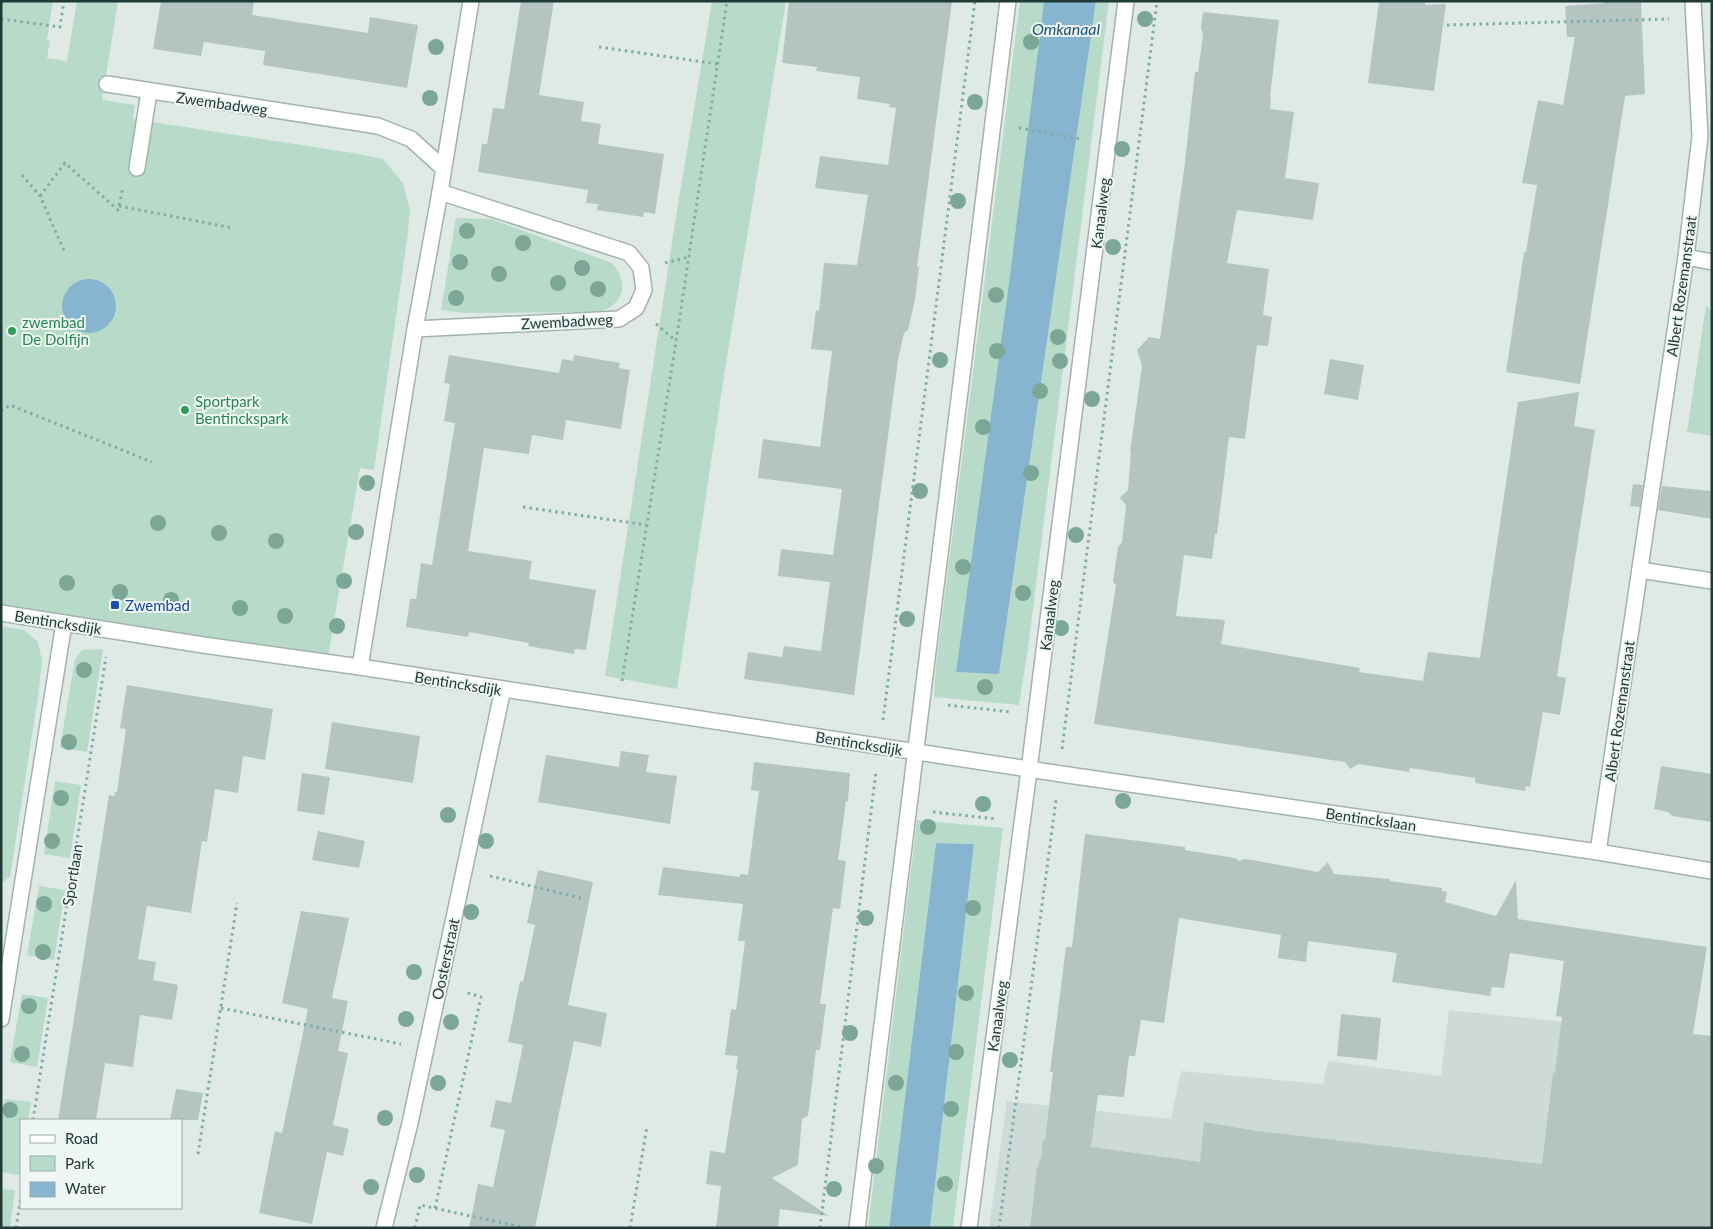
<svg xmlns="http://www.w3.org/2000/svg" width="1713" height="1229" font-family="Lato,sans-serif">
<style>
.built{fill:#cddad7}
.green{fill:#b8dbc9}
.water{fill:#87b5cf}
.building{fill:#b4c5c1;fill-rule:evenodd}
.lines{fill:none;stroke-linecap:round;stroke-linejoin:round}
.minor-casing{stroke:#a2b2af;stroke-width:18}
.path{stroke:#80ada8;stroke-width:3;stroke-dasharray:2.5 4;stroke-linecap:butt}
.minor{stroke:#fff;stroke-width:15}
.tree{fill:#7ca796}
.leisure-dot{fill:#2e9e5b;stroke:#eff7f5;stroke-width:2}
.transit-dot{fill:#1a4fb4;stroke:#eff7f5;stroke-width:2}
.labels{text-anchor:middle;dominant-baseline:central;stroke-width:4;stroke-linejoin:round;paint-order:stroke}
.street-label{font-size:15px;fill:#203a38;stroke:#eff7f5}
.leisure-label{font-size:15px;fill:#27864d;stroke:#eff7f5;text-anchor:start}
.transit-label{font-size:15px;fill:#164399;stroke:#eff7f5;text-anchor:start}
.water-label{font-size:16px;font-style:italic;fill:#1c5374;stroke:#eff7f5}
</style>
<rect width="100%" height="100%" fill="#dfeae7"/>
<!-- built -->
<polygon class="built" points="1449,1010 1595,1025 1712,1228 989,1228 1007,1101 1171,1119 1181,1071 1323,1084 1328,1061 1441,1076"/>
<!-- green -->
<g class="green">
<polygon points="1,1 53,1 47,40 50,41 47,58 67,61 77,1 118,1 102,100 135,105 133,119 353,153 383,159 403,183 410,211 407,240 374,470 360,468 328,657 1,604"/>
<polygon points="712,1 786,1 724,376 677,689 605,676 678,204"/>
<polygon points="1020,1 1044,1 1009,283 956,672 999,673 1096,1 1109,1 1028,649 1019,705 934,697 936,665"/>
<path d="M456 218 491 219 612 263C622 274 628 292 614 304 611 308 604 310 599 312L464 313 441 310Z"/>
<polygon points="1706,305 1712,311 1712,436 1687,432"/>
<polygon points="1,626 24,630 38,642 42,661 38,697 10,877 1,883"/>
<polygon points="103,649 87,752 60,748 75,659 82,650"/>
<polygon points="55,781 81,785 70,858 44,854"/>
<polygon points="917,820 1003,828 953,1228 930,1228 974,844 936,843 889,1228 868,1228"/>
<polygon points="39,886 65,890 54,960 27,955"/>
<polygon points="22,994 48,998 37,1067 10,1062"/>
<polygon points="5,1099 31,1102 28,1120 21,1120 20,1175 1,1172 1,1120"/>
<polygon points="1,1189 15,1190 10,1228 1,1228"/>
</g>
<!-- water -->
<g class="water">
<polygon points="1044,1 1096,1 999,674 956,672 1009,283"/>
<circle cx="89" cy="306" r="27"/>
<polygon points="936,843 974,844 930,1228 889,1228"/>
</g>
<!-- building -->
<g class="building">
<polygon points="161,1 254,1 252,15 368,33 370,17 418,25 407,88 263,65 265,51 204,42 201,56 153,49"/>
<polygon points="521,1 554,1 539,95 584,102 581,121 601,124 598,144 664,154 655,214 644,212 643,217 597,210 598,204 586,203 588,190 478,172 482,144 487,144 493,108 504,109"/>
<polygon points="789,1 952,1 917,267 919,267 915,300 908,330 904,333 898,360 854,695 744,679 748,652 782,657 784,646 821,651 830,582 778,576 781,549 833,555 842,489 758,478 763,439 820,447 832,351 811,349 816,310 819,311 824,263 857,265 868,195 815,188 820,156 888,165 896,108 889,107 890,104 857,99 860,77 816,71 817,67 782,63"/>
<polygon points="1379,1 1425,1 1425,5 1446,4 1434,91 1368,83"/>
<polygon points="1605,1 1641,1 1645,94 1625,96 1580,384 1506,372 1524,252 1526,252 1537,185 1522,183 1538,100 1563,105 1575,37 1567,37 1565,6 1605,3"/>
<polygon points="1203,12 1279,20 1270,97 1271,97 1270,109 1294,112 1285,178 1319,183 1313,220 1237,210 1227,263 1269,269 1263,315 1272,317 1268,346 1257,345 1245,439 1229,437 1217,534 1215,534 1212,559 1184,555 1176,616 1225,620 1221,644 1360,668 1359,672 1423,681 1428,652 1480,658 1518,402 1579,392 1574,426 1595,430 1557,676 1566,678 1560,715 1543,712 1530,787 1526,786 1525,791 1475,783 1475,778 1410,768 1409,772 1359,764 1350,769 1345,762 1094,724 1116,585 1113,582 1118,547 1122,542 1126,505 1120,498 1128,490 1131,452 1130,452 1142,366 1137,350 1149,337 1160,339 1184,170 1195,72 1198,72 1203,35 1201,27"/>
<polygon points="449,355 559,373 562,359 573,361 574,355 620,363 619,368 630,370 621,429 566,420 563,440 532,435 529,454 484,448 468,551 532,561 529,579 596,590 586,650 575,649 574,654 528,646 529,643 469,632 468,637 406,627 410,599 416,599 421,563 432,565 455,423 444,421 450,384 444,383"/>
<polygon points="1330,359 1364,365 1358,400 1324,394"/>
<polygon points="1633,484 1643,485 1640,507 1630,506"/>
<polygon points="1662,486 1712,491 1712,519 1658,510"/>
<polygon points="127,685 273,709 265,760 243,756 238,793 215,789 207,842 202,841 191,913 147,906 138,959 156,962 153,980 178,985 172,1020 140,1015 133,1067 105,1063 96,1120 58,1120 109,795 114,796 115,792 117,792 126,729 120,728"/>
<polygon points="332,722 420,736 413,783 325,769"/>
<polygon points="621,751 649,755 646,772 677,776 670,824 538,802 546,755 619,767"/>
<polygon points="754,762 850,773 848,801 846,801 838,860 846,861 840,909 833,908 820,1004 826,1004 820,1050 816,1050 808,1116 802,1119 798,1165 772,1178 829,1216 780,1209 778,1228 716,1228 721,1186 706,1184 710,1151 725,1153 738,1069 736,1069 738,1056 725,1055 731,1009 736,1010 745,941 738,941 743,904 658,895 663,867 740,877 740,874 748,875 759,791 751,790"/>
<polygon points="1661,766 1712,774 1712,822 1672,816 1668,812 1654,809"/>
<polygon points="302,773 330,777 324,815 297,811"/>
<polygon points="318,831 365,841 359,868 312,860"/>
<path d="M1085 834 1185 847V850L1235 858 1239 861 1244 859 1252 860 1318 872 1328 862 1334 874 1390 879V881L1442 888V891L1447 892 1445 902 1496 916 1516 880 1518 919 1707 947 1693 1034 1712 1036V1228H1030L1037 1168 1040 1159H1041L1043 1140 1045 1141 1053 1072H1050L1066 947H1072ZM1179 918 1281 935 1278 958 1306 962 1308 941 1397 953 1392 982 1490 996 1492 987 1504 988 1510 953 1564 961 1556 1016 1562 1017 1555 1073H1553L1542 1164 1256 1131 1204 1122 1200 1162 1091 1147 1098 1095 1124 1097 1129 1056H1135L1141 1020 1164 1023Z"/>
<polygon points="538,870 593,882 568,1005 607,1013 601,1047 574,1041 535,1228 469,1228 478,1184 493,1187 505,1130 490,1127 496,1100 511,1103 523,1045 508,1042 520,981 523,982 535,925 527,923"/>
<polygon points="301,911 349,918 332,998 348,1001 338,1051 348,1053 333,1125 349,1129 343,1156 327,1152 312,1224 259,1213 275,1131 282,1133 308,1009 282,1003"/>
<polygon points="1341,1014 1381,1018 1377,1060 1337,1056"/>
<polygon points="176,1089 203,1093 198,1120 170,1120"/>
</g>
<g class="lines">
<defs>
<g id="minor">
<polyline points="107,84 378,126 411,139 443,168"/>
<polyline points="137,168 149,92"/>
<polyline points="1686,257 1712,262"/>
<polyline points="415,329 619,319 636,308 644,290 641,268 629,253 440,192"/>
<polyline points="1640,570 1712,581"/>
<polyline points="1,613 203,645 360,667 1068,775 1598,852 1712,871"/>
<polyline points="360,667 415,329 440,192 471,1"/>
<polyline points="1598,852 1686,257 1700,136 1693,1"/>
<polyline points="1,1019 64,623"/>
<polyline points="384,1228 410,1123 503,689"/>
<polyline points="857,1228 1008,1"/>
<polyline points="969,1228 1029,770 1126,1"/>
</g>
</defs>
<!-- minor casing -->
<use href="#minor" class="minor-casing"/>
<!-- path -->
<g class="path">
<polyline points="1,19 60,27 64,1"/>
<polyline points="1447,25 1669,19"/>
<polyline points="599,47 718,64"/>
<polyline points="1019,128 1082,139"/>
<polyline points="22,175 40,196 65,253"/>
<polyline points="40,196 65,163 118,210 123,188"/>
<polyline points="119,206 233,228"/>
<polyline points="665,263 689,257"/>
<polyline points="656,324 676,341"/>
<polyline points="1,411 10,405 152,462"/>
<polyline points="523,507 647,525"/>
<polyline points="622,681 676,342 727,1"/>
<polyline points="948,705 1011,712"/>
<polyline points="883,720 975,1"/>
<polyline points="1062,749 1157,1"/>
<polyline points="933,812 997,819"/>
<polyline points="490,876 585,899"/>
<polyline points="221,1008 401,1044"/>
<polyline points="33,1120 106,657"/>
<polyline points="198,1154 237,903"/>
<polyline points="435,1208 481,997 465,992"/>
<polyline points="16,1228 21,1196"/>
<polyline points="415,1228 420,1205 526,1228"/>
<polyline points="630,1228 647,1126"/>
<polyline points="820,1228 876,771"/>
<polyline points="999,1228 1056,800"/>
</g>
<!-- minor -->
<use href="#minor" class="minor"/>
</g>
<!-- trees -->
<g class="tree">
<circle cx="1145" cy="19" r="8"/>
<circle cx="1031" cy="42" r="8"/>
<circle cx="436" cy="47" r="8"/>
<circle cx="430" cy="98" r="8"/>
<circle cx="975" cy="102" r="8"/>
<circle cx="1122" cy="149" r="8"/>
<circle cx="958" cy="201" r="8"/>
<circle cx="467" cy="231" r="8"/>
<circle cx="523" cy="243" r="8"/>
<circle cx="1113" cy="247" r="8"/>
<circle cx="460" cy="262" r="8"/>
<circle cx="582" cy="268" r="8"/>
<circle cx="499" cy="274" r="8"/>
<circle cx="558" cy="283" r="8"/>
<circle cx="598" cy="289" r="8"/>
<circle cx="996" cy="295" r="8"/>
<circle cx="456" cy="298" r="8"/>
<circle cx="1058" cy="337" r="8"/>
<circle cx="997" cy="351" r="8"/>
<circle cx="940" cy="360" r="8"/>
<circle cx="1060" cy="361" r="8"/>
<circle cx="1040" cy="391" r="8"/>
<circle cx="1092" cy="399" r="8"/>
<circle cx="983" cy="427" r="8"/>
<circle cx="1031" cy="473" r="8"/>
<circle cx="367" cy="483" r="8"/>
<circle cx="920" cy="491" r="8"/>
<circle cx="158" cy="523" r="8"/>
<circle cx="356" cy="532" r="8"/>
<circle cx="219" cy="533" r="8"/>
<circle cx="1076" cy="535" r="8"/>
<circle cx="276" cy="541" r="8"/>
<circle cx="963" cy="567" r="8"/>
<circle cx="344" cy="581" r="8"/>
<circle cx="67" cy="583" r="8"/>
<circle cx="120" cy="592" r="8"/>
<circle cx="1023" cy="593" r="8"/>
<circle cx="171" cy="600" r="8"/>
<circle cx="240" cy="608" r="8"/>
<circle cx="285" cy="616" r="8"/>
<circle cx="907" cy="619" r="8"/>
<circle cx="337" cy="626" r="8"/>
<circle cx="1061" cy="628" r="8"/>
<circle cx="84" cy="670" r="8"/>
<circle cx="985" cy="687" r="8"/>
<circle cx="69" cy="742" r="8"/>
<circle cx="61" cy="798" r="8"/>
<circle cx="1123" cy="801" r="8"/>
<circle cx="983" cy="804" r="8"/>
<circle cx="448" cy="815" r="8"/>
<circle cx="928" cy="827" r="8"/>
<circle cx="52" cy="841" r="8"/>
<circle cx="486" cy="841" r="8"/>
<circle cx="44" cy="904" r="8"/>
<circle cx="973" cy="908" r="8"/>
<circle cx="471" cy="912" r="8"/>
<circle cx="866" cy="918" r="8"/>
<circle cx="43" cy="952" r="8"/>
<circle cx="414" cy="972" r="8"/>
<circle cx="966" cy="993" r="8"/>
<circle cx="29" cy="1006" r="8"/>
<circle cx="406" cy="1019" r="8"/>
<circle cx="451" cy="1022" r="8"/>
<circle cx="850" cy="1033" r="8"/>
<circle cx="956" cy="1052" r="8"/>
<circle cx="22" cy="1054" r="8"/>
<circle cx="1010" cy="1060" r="8"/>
<circle cx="438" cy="1083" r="8"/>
<circle cx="896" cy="1083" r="8"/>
<circle cx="951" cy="1109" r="8"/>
<circle cx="10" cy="1110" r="8"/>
<circle cx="385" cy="1118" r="8"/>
<circle cx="876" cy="1166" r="8"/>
<circle cx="417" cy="1175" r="8"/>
<circle cx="945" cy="1184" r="8"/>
<circle cx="371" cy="1187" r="8"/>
<circle cx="834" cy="1189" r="8"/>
</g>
<!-- markers -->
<g class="leisure-dot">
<circle cx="12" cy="331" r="5"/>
<circle cx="185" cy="410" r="5"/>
</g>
<rect class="transit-dot" x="110" y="600" width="10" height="10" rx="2.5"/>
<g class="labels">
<!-- street labels -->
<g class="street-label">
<text transform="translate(222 103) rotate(8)">Zwembadweg</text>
<text transform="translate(1100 213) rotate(-83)">Kanaalweg</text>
<text transform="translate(1681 286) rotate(-82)">Albert Rozemanstraat</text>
<text transform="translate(567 321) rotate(-3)">Zwembadweg</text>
<text transform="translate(1049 615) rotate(-83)">Kanaalweg</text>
<text transform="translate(58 622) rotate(9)">Bentincksdijk</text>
<text transform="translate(458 683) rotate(9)">Bentincksdijk</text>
<text transform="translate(1619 711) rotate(-82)">Albert Rozemanstraat</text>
<text transform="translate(859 743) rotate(9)">Bentincksdijk</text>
<text transform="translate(1371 819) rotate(8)">Bentinckslaan</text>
<text transform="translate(72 875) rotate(-81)">Sportlaan</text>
<text transform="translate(445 959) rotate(-78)">Oosterstraat</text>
<text transform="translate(997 1016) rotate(-82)">Kanaalweg</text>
</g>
<!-- leisure labels -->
<g class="leisure-label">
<text x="22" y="322">zwembad<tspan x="22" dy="17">De Dolfijn</tspan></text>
<text x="195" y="401">Sportpark<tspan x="195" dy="17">Bentinckspark</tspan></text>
</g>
<!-- transit labels -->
<g class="transit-label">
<text x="125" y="605">Zwembad</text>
</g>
<!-- water labels -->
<g class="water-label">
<text x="1066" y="28">Omkanaal</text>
</g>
</g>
<!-- border -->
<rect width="1713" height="1229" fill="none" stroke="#203a38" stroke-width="5"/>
<!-- legend -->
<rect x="20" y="1119" width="162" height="90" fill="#eff7f5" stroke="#9caba9"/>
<rect x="30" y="1135" width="25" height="8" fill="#ffffff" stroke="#9caba9"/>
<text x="65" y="1144" font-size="15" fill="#203a38">Road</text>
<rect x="30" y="1156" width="25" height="15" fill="#b8dbc9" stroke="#9caba9"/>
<text x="65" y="1169" font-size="15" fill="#203a38">Park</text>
<rect x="30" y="1182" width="25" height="15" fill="#87b5cf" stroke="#9caba9"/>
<text x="65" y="1194" font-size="15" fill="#203a38">Water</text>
</svg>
